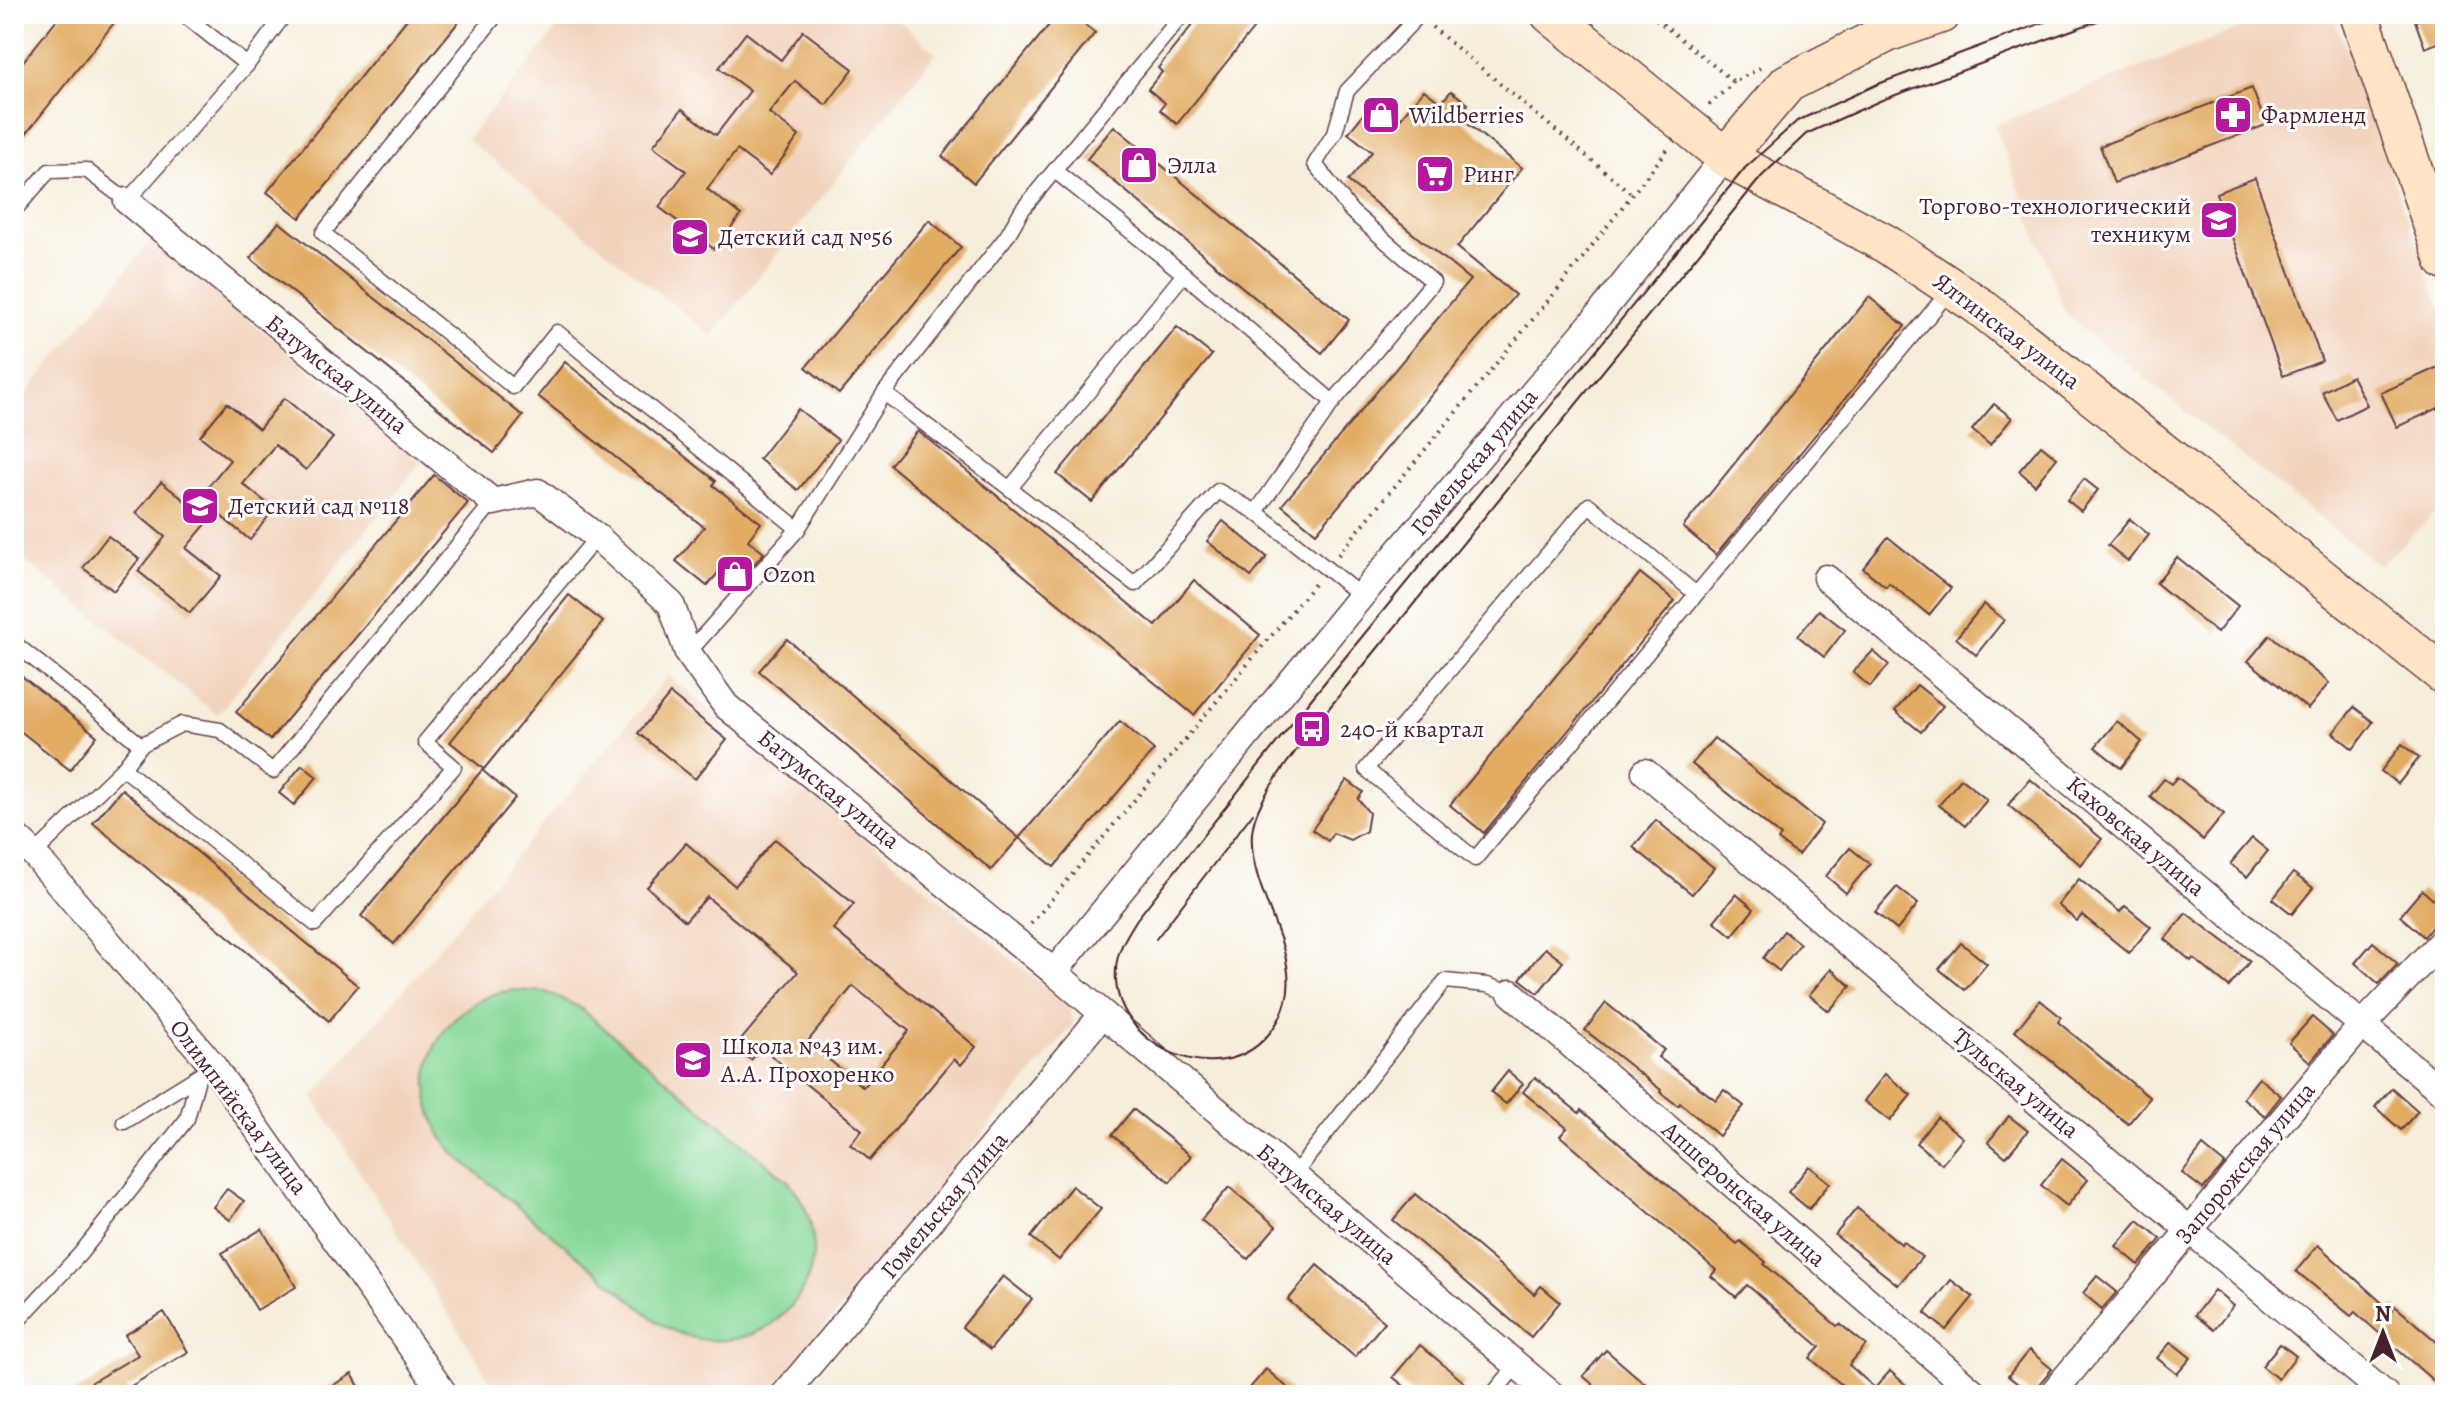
<svg xmlns="http://www.w3.org/2000/svg" width="2459" height="1409" font-family="Alegreya,serif">
<style>
.built{fill:#f2d4be}
.green{fill:#87d898;stroke:#687c62;stroke-width:2}
.building{fill:#e2ac64;fill-rule:evenodd}
.lines{fill:none;stroke-linecap:round;stroke-linejoin:round}
.lane-casing{stroke:#643e45;stroke-width:17}
.street-casing{stroke:#643e45;stroke-width:29}
.secondary-casing{stroke:#643e45;stroke-width:41}
.path{stroke:#643e45;stroke-width:4;stroke-dasharray:2 6;stroke-linecap:butt}
.lane{stroke:#fff;stroke-width:14}
.street{stroke:#fff;stroke-width:26}
.secondary{stroke:#ffe4c6;stroke-width:38}
.tram{stroke:#4a1f2b;stroke-width:2}
.labels{text-anchor:middle;dominant-baseline:central;stroke-width:6;stroke-linejoin:round;paint-order:stroke}
.poi-label{font-size:24px;fill:#4a1f2b;stroke:#fff;text-anchor:start}
.street-label{font-size:24px;fill:#4a1f2b;stroke:#fff}
</style>
<rect width="100%" height="100%" fill="#fff"/>
<filter id="ink" filterUnits="userSpaceOnUse"><feTurbulence type="fractalNoise" baseFrequency=".0125" numOctaves="2"/><feDisplacementMap in="SourceGraphic" scale="16" xChannelSelector="R" yChannelSelector="G"/><feConvolveMatrix kernelMatrix="1 2 1 2 8 2 1 2 1" color-interpolation-filters="sRGB"/></filter>
<filter id="wash" filterUnits="userSpaceOnUse"><feTurbulence type="fractalNoise" baseFrequency=".006" numOctaves="4" result="noise"/><feDisplacementMap in="SourceGraphic" scale="32" xChannelSelector="R" yChannelSelector="G"/><feGaussianBlur stdDeviation="1.8" result="paint"/><feColorMatrix in="noise" values="0 0 0 0 0 0 0 0 0 0 0 0 0 0 0 0 0 1.4 0 .05"/><feComposite in="paint" operator="in"/></filter>
<g filter="url(#wash)">
<rect width="100%" height="100%" fill="#f6eedb"/>
<!-- built -->
<g class="built">
<polygon points="569,14 891,14 936,53 712,336 467,139"/>
<polygon points="2276,14 2333,14 2445,322 2445,504 2379,566 2066,315 1995,125"/>
<polygon points="151,240 423,460 217,715 14,552 14,409"/>
<polygon points="668,676 1068,1005 1073,1024 769,1395 499,1395 313,1097"/>
</g>
<!-- green -->
<path class="green" d="M511 990 546 992 579 1007 789 1182C862 1273 757 1384 659 1323L460 1159C399 1099 426 1006 511 990Z"/>
<g id="blocks">
<!-- building -->
<g class="building">
<polygon points="61,14 121,14 14,149 14,73"/>
<polygon points="411,14 465,14 300,218 267,192"/>
<polygon points="1058,14 1071,14 1095,33 974,183 942,156"/>
<polygon points="1201,14 1265,14 1177,124 1160,110 1165,103 1148,89 1162,72 1158,68"/>
<polygon points="2433,14 2445,14 2445,40 2425,48 2415,21"/>
<polygon points="803,31 853,69 826,105 795,81 769,113 799,136 770,175 737,150 707,189 741,215 714,249 659,207 686,171 653,146 682,109 716,135 750,91 719,68 746,33 781,60"/>
<polygon points="2252,88 2266,125 2114,183 2100,146"/>
<polygon points="1424,90 1441,103 1451,91 1468,104 1458,116 1522,168 1457,247 1515,295 1316,533 1282,505 1470,280 1348,181 1372,152 1348,133 1375,100 1399,120"/>
<polygon points="1114,126 1349,320 1322,353 1087,159"/>
<polygon points="2255,178 2322,361 2283,376 2216,193"/>
<polygon points="929,220 961,247 839,394 806,367"/>
<polygon points="279,222 523,416 494,453 250,258"/>
<polygon points="1869,297 1905,326 1716,555 1683,527"/>
<polygon points="1177,327 1212,355 1092,502 1057,474"/>
<polygon points="565,362 716,481 713,485 761,523 748,540 764,553 734,586 718,573 707,586 676,561 704,527 538,396"/>
<polygon points="2438,367 2445,382 2445,405 2397,427 2381,393"/>
<polygon points="2352,376 2367,405 2337,420 2322,392"/>
<polygon points="284,398 333,438 306,470 275,445 243,484 274,509 250,540 216,512 186,548 221,576 190,613 138,571 165,537 136,513 161,482 192,506 230,460 200,436 227,403 259,429"/>
<polygon points="1994,404 2012,418 1990,445 1972,430"/>
<polygon points="798,409 838,440 798,490 759,459"/>
<polygon points="918,431 1156,626 1194,580 1260,635 1194,715 890,465"/>
<polygon points="2041,445 2057,458 2035,485 2019,471"/>
<polygon points="434,475 468,503 270,740 236,712"/>
<polygon points="2084,479 2098,490 2081,511 2067,500"/>
<polygon points="2130,519 2149,535 2128,561 2108,545"/>
<polygon points="1223,521 1267,557 1251,577 1207,541"/>
<polygon points="108,536 139,559 114,591 83,568"/>
<polygon points="1888,537 1951,588 1929,615 1889,583 1886,587 1863,568"/>
<polygon points="2177,557 2238,606 2217,633 2156,583"/>
<polygon points="1640,573 1675,601 1484,833 1450,805"/>
<polygon points="569,595 603,622 484,769 450,742"/>
<polygon points="1984,604 2004,620 1976,655 1956,638"/>
<polygon points="1819,610 1845,630 1824,657 1798,636"/>
<polygon points="2270,635 2329,683 2308,709 2248,661"/>
<polygon points="787,639 1019,838 991,870 759,671"/>
<polygon points="1873,651 1889,665 1870,687 1853,672"/>
<polygon points="14,670 97,736 70,770 14,726"/>
<polygon points="1917,685 1943,706 1921,732 1895,711"/>
<polygon points="670,694 727,740 695,779 638,733"/>
<polygon points="2354,707 2373,722 2353,749 2333,733"/>
<polygon points="1120,721 1154,750 1054,867 1019,838"/>
<polygon points="2117,721 2142,742 2121,768 2095,747"/>
<polygon points="1714,738 1822,824 1798,855 1778,840 1781,836 1692,764"/>
<polygon points="2402,744 2419,758 2398,784 2381,771"/>
<polygon points="302,765 317,777 294,805 279,793"/>
<polygon points="482,770 515,798 394,944 361,916"/>
<polygon points="2177,777 2224,814 2203,840 2150,796 2164,779 2171,784"/>
<polygon points="1961,779 1987,800 1965,826 1939,805"/>
<polygon points="2030,779 2102,839 2081,865 2008,805"/>
<polygon points="1347,780 1363,792 1358,799 1369,813 1366,831 1350,840 1333,833 1328,841 1312,830"/>
<polygon points="122,789 358,986 329,1021 93,823"/>
<polygon points="1656,820 1714,868 1692,894 1633,847"/>
<polygon points="2252,838 2268,851 2247,877 2230,864"/>
<path d="M775 839 854 904 833 929 976 1047 961 1065 954 1059 870 1160 850 1144 862 1130 762 1048 751 1060 735 1047 798 972 707 897 685 921 647 887 686 843 735 886ZM853 986 909 1031 863 1087 807 1042Z"/>
<polygon points="1850,848 1870,864 1846,893 1826,876"/>
<polygon points="2293,873 2313,888 2292,914 2273,899"/>
<polygon points="2079,879 2120,912 2125,906 2151,927 2129,953 2082,915 2077,921 2058,905"/>
<polygon points="1897,887 1918,904 1897,930 1875,912"/>
<polygon points="2422,890 2445,910 2424,937 2400,916"/>
<polygon points="1736,894 1754,909 1732,936 1714,921"/>
<polygon points="2186,913 2250,961 2229,987 2193,958 2191,961 2165,939"/>
<polygon points="1784,931 1800,944 1779,971 1763,958"/>
<polygon points="2373,942 2398,964 2379,984 2355,963"/>
<polygon points="1961,943 1987,964 1965,990 1939,969"/>
<polygon points="1545,948 1563,962 1538,993 1520,979"/>
<polygon points="1831,969 1851,986 1829,1011 1809,995"/>
<polygon points="2040,1000 2061,1017 2058,1022 2150,1098 2128,1124 2015,1031"/>
<polygon points="1606,1003 1664,1050 1658,1057 1716,1100 1724,1090 1744,1106 1719,1136 1680,1103 1678,1106 1660,1092 1661,1090 1585,1030"/>
<polygon points="2312,1017 2333,1035 2310,1062 2289,1043"/>
<polygon points="1508,1071 1523,1084 1506,1104 1491,1092"/>
<polygon points="1885,1074 1911,1095 1890,1121 1864,1101"/>
<polygon points="1535,1077 1579,1113 1581,1110 1737,1244 1740,1241 1766,1262 1764,1264 1837,1326 1840,1324 1866,1345 1849,1365 1875,1388 1890,1371 1906,1385 1897,1395 1854,1395 1810,1358 1820,1347 1747,1285 1736,1297 1711,1276 1716,1270 1560,1136 1567,1128 1523,1092"/>
<polygon points="2259,1078 2281,1096 2265,1116 2243,1098"/>
<polygon points="2392,1088 2418,1111 2401,1130 2375,1107"/>
<polygon points="1133,1109 1191,1156 1170,1182 1112,1135"/>
<polygon points="2009,1116 2028,1131 2006,1157 1988,1142"/>
<polygon points="1937,1117 1963,1138 1942,1164 1916,1143"/>
<polygon points="2203,1146 2225,1164 2203,1189 2182,1173"/>
<polygon points="2062,1159 2088,1180 2067,1206 2041,1185"/>
<polygon points="1809,1166 1830,1183 1809,1209 1788,1192"/>
<polygon points="1072,1186 1101,1209 1059,1260 1031,1237"/>
<polygon points="1229,1187 1276,1226 1248,1259 1201,1220"/>
<polygon points="227,1189 244,1201 230,1220 213,1207"/>
<polygon points="1415,1194 1534,1294 1541,1286 1560,1302 1531,1337 1393,1220"/>
<polygon points="1857,1208 1901,1244 1903,1241 1922,1257 1898,1285 1835,1235"/>
<polygon points="2138,1220 2161,1239 2139,1265 2116,1246"/>
<polygon points="262,1229 296,1287 257,1310 222,1253"/>
<polygon points="2318,1245 2391,1311 2395,1306 2445,1349 2445,1391 2355,1312 2351,1316 2296,1271"/>
<polygon points="1317,1265 1385,1322 1355,1357 1288,1300"/>
<polygon points="1003,1276 1032,1299 990,1350 962,1327"/>
<polygon points="2097,1276 2117,1292 2102,1309 2083,1293"/>
<polygon points="1951,1280 1973,1297 1946,1330 1925,1313"/>
<polygon points="2214,1290 2233,1306 2214,1330 2195,1315"/>
<polygon points="164,1312 188,1352 126,1389 130,1395 70,1395 138,1355 125,1335"/>
<polygon points="2171,1342 2191,1358 2177,1374 2157,1358"/>
<polygon points="2280,1344 2296,1356 2278,1379 2262,1366"/>
<polygon points="1420,1345 1465,1383 1454,1395 1415,1395 1393,1377"/>
<polygon points="1606,1350 1658,1395 1605,1395 1583,1376"/>
<polygon points="2029,1350 2052,1369 2038,1385 2035,1395 2032,1395 2008,1376"/>
<polygon points="1266,1369 1296,1395 1244,1395"/>
<polygon points="352,1374 364,1395 317,1395"/>
</g>
</g>
</g>
<g filter="url(#ink)">
<use href="#blocks" fill-opacity="0" stroke="#643e45" stroke-width="2"/>
<g class="lines">
<defs>
<g id="lane">
<polyline points="497,14 323,233 513,387 557,332 798,529"/>
<polyline points="247,65 285,14"/>
<polyline points="1055,171 1184,274 1333,402"/>
<polyline points="14,211 49,171 86,170 127,201 247,65 183,14"/>
<polyline points="884,393 1135,584 1218,491 1256,512 1361,596"/>
<polyline points="1011,487 1184,274"/>
<polyline points="1256,512 1333,402 1433,282 1351,211 1315,164 1335,132 1347,91 1420,14"/>
<polyline points="1696,594 1589,505 1366,769 1475,859 1952,288"/>
<polyline points="14,643 141,745 123,768 34,854"/>
<polyline points="688,653 798,529 884,393 1007,236 1022,210 1183,14"/>
<polyline points="141,745 182,724 220,730 273,771 493,502"/>
<polyline points="123,768 315,924 454,767 425,742 597,537"/>
<polyline points="124,1122 200,1075"/>
<polyline points="1293,1176 1445,981 1487,985 1511,993"/>
<polyline points="14,1325 80,1254 187,1119 198,1078"/>
<polyline points="1492,1395 1517,1365"/>
</g>
<g id="street">
<polyline points="127,201 493,502 538,492 597,537 671,604 688,653 726,706 1054,972 1552,1395"/>
<polyline points="1826,578 2445,1094"/>
<polyline points="1645,772 2386,1395"/>
<polyline points="14,835 34,854 210,1062 445,1395"/>
<polyline points="1054,972 1361,596 1599,315 1725,157"/>
<polyline points="1511,993 1977,1395"/>
<polyline points="784,1395 1103,1014"/>
<polyline points="2051,1395 2362,1025 2445,938"/>
</g>
<g id="secondary">
<polyline points="1550,14 1725,157 1886,244 1979,306 2445,676"/>
<polyline points="2359,14 2445,261"/>
<polyline points="1725,157 1788,83 1889,32 1941,14"/>
</g>
</defs>
<!-- lane casing -->
<use href="#lane" class="lane-casing"/>
<!-- street casing -->
<use href="#street" class="street-casing"/>
<!-- secondary casing -->
<use href="#secondary" class="secondary-casing"/>
<!-- path -->
<g class="path">
<polyline points="1650,14 1734,82 1760,68"/>
<polyline points="1432,27 1633,195"/>
<polyline points="1709,105 1734,82"/>
<polyline points="1338,555 1562,284 1668,149"/>
<polyline points="1031,924 1317,581"/>
</g>
<!-- lane -->
<use href="#lane" class="lane"/>
<!-- street -->
<use href="#street" class="street"/>
<!-- secondary -->
<use href="#secondary" class="secondary"/>
<!-- tram -->
<g class="tram">
<path d="M2066 14 1878 84 1797 121 1745 168 1316 693 1137 919C1127 935 1117 950 1116 969 1110 1045 1218 1094 1268 1035 1324 970 1247 902 1252 833 1255 798 1292 758 1312 729L1761 177 1806 134 1882 100 2116 14"/>
<polyline points="1156,939 1253,813"/>
</g>
</g>
</g>
<!-- icons -->
<defs>
<symbol id="shop-square" viewBox="-11 -11 22 22"><rect x="-9" y="-9" width="18" height="18" rx="4" fill="#b5179e" stroke="#fff"/><path d="M-5-2.5h2.3a2.7 3.5 0 0 1 5.4 0H5L5.5 6h-11ZM-1.5-2.5h3a1.5 2.3 0 0 0-3 0Z" fill="#fff"/></symbol>
<symbol id="pharmacy-square" viewBox="-11 -11 22 22"><rect x="-9" y="-9" width="18" height="18" rx="4" fill="#b5179e" stroke="#fff"/><path d="M-2-6h4v4h4v4h-4v4h-4v-4h-4v-4h4Z" fill="#fff"/></symbol>
<symbol id="supermarket-square" viewBox="-11 -11 22 22"><rect x="-9" y="-9" width="18" height="18" rx="4" fill="#b5179e" stroke="#fff"/><path d="M-6-5.5h2.5l.6 2H6L4.5 2H-2.5L-4.4-4H-6ZM-1.5 3.2a1.3 1.3 0 1 0 .1 0ZM3 3.2a1.3 1.3 0 1 0 .1 0Z" fill="#fff"/></symbol>
<symbol id="university-square" viewBox="-11 -11 22 22"><rect x="-9" y="-9" width="18" height="18" rx="4" fill="#b5179e" stroke="#fff"/><path d="M0-5L7-2L0 1L-7-2ZM-4 1L0 2.5L4 1V4Q0 6-4 4Z" fill="#fff"/></symbol>
<symbol id="school-square" viewBox="-11 -11 22 22"><rect x="-9" y="-9" width="18" height="18" rx="4" fill="#b5179e" stroke="#fff"/><path d="M0-5L7-2L0 1L-7-2ZM-4 1L0 2.5L4 1V4Q0 6-4 4Z" fill="#fff"/></symbol>
<symbol id="bus-square" viewBox="-11 -11 22 22"><rect x="-9" y="-9" width="18" height="18" rx="4" fill="#b5179e" stroke="#fff"/><path d="M-5-6H5V4H4V6H2V4H-2V6H-4V4H-5ZM-3.5-4V0h7V-4ZM-3.5 1.2v1.5H-2V1.2ZM2 1.2v1.5H3.5V1.2Z" fill="#fff"/></symbol>
</defs>
<g fill-rule="evenodd">
<use href="#shop-square" x="1359" y="93" width="44" height="44"/>
<use href="#pharmacy-square" x="2211" y="93" width="44" height="44"/>
<use href="#shop-square" x="1117" y="143" width="44" height="44"/>
<use href="#supermarket-square" x="1413" y="152" width="44" height="44"/>
<use href="#university-square" x="2197" y="198" width="44" height="44"/>
<use href="#school-square" x="668" y="215" width="44" height="44"/>
<use href="#school-square" x="178" y="484" width="44" height="44"/>
<use href="#shop-square" x="713" y="552" width="44" height="44"/>
<use href="#bus-square" x="1290" y="707" width="44" height="44"/>
<use href="#school-square" x="671" y="1038" width="44" height="44"/>
</g>
<g class="labels">
<!-- poi labels -->
<g class="poi-label">
<text x="1409" y="115">Wildberries</text>
<text x="2261" y="115">Фармленд</text>
<text x="1167" y="165">Элла</text>
<text x="1463" y="174">Ринг</text>
<text x="2191" y="206" text-anchor="end">Торгово-технологический<tspan x="2191" dy="28">техникум</tspan></text>
<text x="718" y="237">Детский сад №56</text>
<text x="228" y="506">Детский сад №118</text>
<text x="763" y="574">Ozon</text>
<text x="1340" y="729">240-й квартал</text>
<text x="721" y="1046">Школа №43 им.<tspan x="721" dy="28">А.А. Прохоренко</tspan></text>
</g>
<!-- street labels -->
<g class="street-label">
<text transform="translate(2007 331) rotate(37)">Ялтинская улица</text>
<text transform="translate(337 374) rotate(39)">Батумская улица</text>
<text transform="translate(1474 462) rotate(-50)">Гомельская улица</text>
<text transform="translate(829 789) rotate(39)">Батумская улица</text>
<text transform="translate(2136 836) rotate(40)">Каховская улица</text>
<text transform="translate(2016 1083) rotate(40)">Тульская улица</text>
<text transform="translate(239 1107) rotate(53)">Олимпийская улица</text>
<text transform="translate(2245 1163) rotate(-50)">Запорожская улица</text>
<text transform="translate(1744 1194) rotate(41)">Апшеронская улица</text>
<text transform="translate(1327 1204) rotate(40)">Батумская улица</text>
<text transform="translate(944 1205) rotate(-50)">Гомельская улица</text>
</g>
</g>
<!-- margin -->
<rect width="2459" height="1409" fill="none" stroke="#fff" stroke-width="48"/>
<!-- north arrow -->
<g transform="translate(2383 1333)" stroke="#ffffff" stroke-width="6" paint-order="stroke">
<path d="M0-6L14 30L0 20L-14 30Z" fill="#4a1f2b"/>
<text y="-12" font-size="22" font-weight="bold" text-anchor="middle" fill="#4a1f2b">N</text>
</g>
</svg>
